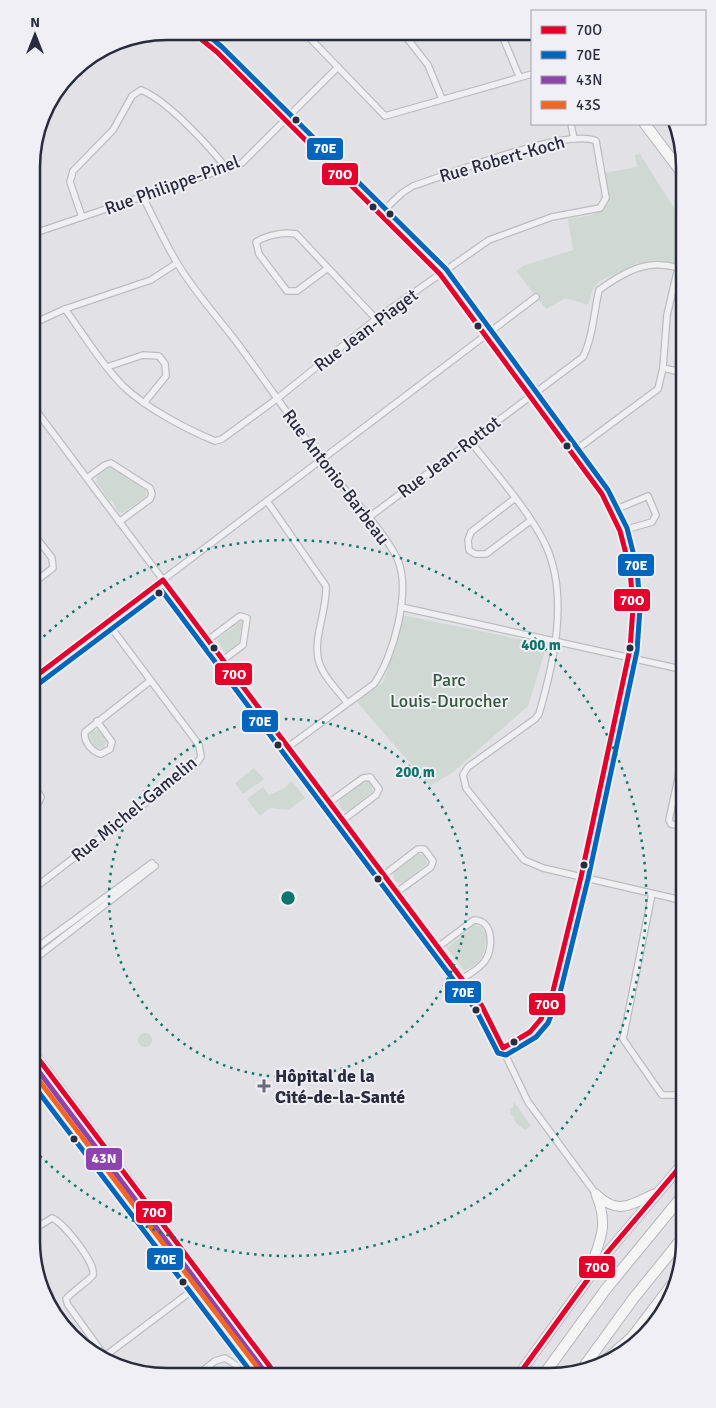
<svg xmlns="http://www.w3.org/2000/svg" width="716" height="1408" font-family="Signika,sans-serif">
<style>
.green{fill:#cfd8d2}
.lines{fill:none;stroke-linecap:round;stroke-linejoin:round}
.minor-casing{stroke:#bcbdc2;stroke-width:8}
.tertiary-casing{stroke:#bcbdc2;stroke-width:9}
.trunk-casing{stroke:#b4b4ba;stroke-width:11}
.motorway-casing{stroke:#b4b4ba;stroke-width:12}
.minor{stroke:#f0f0f3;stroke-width:5.5}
.tertiary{stroke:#f0f0f3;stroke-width:7}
.trunk{stroke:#f5f5f6;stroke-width:9}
.motorway{stroke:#f5f5f6;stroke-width:10}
.bus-1-casing{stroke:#efeff5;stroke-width:9}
.bus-2-casing{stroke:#efeff5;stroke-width:9}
.bus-3-casing{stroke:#efeff5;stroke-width:9}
.bus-4-casing{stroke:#efeff5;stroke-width:9}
.bus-1{stroke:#e4002b;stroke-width:5}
.bus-2{stroke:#0065bd;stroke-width:5}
.bus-3{stroke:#8e44ad;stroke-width:5}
.bus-4{stroke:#f26522;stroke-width:5}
.ring{fill:none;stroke:#0f766e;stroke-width:2.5;stroke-dasharray:2.5 5}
.bus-dot{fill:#292b3e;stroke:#efeff5;stroke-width:2}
.poi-dot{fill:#696b79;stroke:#efeff5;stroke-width:2}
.labels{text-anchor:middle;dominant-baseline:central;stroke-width:4;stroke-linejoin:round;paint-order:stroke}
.street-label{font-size:18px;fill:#292b3e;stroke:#efeff5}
.park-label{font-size:18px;fill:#37593b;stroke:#efeff5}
.poi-label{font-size:18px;font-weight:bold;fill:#292b3e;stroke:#efeff5;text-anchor:start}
.rim{fill:none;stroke:#292b3e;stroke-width:2.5}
.centre{fill:#0f766e;stroke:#efeff5;stroke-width:2.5}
.ring-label{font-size:15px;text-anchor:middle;font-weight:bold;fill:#0f766e;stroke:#efeff5;stroke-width:4;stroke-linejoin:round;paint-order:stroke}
.line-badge{stroke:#efeff5;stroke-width:2}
.badge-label{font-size:14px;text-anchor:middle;font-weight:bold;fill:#fff}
</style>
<rect width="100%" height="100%" fill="#e1e1e6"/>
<!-- green -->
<g class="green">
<polygon points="640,154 685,226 685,265 654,260 638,263 600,281 593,288 588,305 566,298 546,309 516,271 525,265 573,250 568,219 592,215 604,209 609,195 605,173 637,167 635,155"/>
<polygon points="107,468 112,468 128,478 128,480 131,480 146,490 146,496 123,513 118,512 112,500 110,501 96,482 97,476"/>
<polygon points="402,615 547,645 528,706 453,772 430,786 356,701 383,683 394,650"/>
<polygon points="242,620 244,621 241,631 239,631 241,633 239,642 228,652 224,651 217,640"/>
<polygon points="98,730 107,741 103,749 96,747 89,738 91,731"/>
<polygon points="254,768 264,779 243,794 235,783"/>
<polygon points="292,781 305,798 288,810 270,808 260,816 247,799 263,787 269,795 283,789"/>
<polygon points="365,781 371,783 373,791 349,811 342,810 339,805 340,800"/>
<polygon points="419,854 425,855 427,864 402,883 396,882 393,877 394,872"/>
<path d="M475 925 481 927 486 935C487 951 480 966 464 970L447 948Z"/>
<circle cx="145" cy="1040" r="7"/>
<polygon points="514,1102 531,1126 525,1130 515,1122 514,1116 510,1115 510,1108 513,1108"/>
</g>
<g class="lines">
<defs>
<g id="minor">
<path d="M190 31 217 52 440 274 602 494C631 543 637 594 630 649L581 877 553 991 541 1019 530 1032 503 1048"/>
<polyline points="304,32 385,116 532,74"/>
<polyline points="403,33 428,65 442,99"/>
<polyline points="501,33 519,76"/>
<polyline points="571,124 574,139"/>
<path d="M143 197C154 219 164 241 176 261 192 289 215 314 235 340 264 379 292 420 321 460 344 491 379 523 397 558 412 590 393 658 374 684L288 747"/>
<path d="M82 217 70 182 73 171 113 130 132 96 141 90C167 100 209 146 227 169"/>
<polyline points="32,234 242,163 338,67"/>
<path d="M328 268 297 291H287L259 254 256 242C267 235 283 232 296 234L376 319"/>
<path d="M65 309C84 335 101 364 123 386 146 408 186 429 215 441L222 439 278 398 376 319 489 240 552 217 600 208 606 198 596 141C568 127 447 175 413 186L402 193 380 214"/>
<polyline points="32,324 65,309 151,280 177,263"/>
<polyline points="107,367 143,355 159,356 165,364 166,376 144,403"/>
<polyline points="663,368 685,373"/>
<polyline points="32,405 482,1006 528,1102 596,1194"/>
<path d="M470 441C493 470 531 513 546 546 569 597 554 662 539 714L535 719 468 767 463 775 466 788 524 860 543 868 685 901"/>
<polyline points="573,452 658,389 663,368 667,315 678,268"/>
<polyline points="87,478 105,465 111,463 150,488 152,494 150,499 119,522"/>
<polyline points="514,499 471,532 468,540 469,550 475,554 486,554 530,521"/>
<path d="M267 501 326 586C327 610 314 635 318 658 321 675 338 690 347 703"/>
<polyline points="612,511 648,496 656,515 652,522 621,531"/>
<path d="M368 518 583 357C593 337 594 311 599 290 617 277 639 263 661 265 669 265 677 268 685 269"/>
<polyline points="32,584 53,568 52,558 32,532"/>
<polyline points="401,607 685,670"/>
<polyline points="208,640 240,616 247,618 243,645 223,660"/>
<polyline points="32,679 536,297"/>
<path d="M97 721 112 742 110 749 101 754C92 752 83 741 85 732L150 681"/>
<polyline points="330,802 363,778 370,777 379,789 376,795 343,820"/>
<polyline points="32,808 39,802 41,797 32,782"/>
<polyline points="685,827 671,824 669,820 685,746"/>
<polyline points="384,875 418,849 424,849 433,861 431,867 397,892"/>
<polyline points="32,890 196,764 201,757 199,745 107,622"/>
<polyline points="652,894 623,1039 662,1095 677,1095 684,1089"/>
<path d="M438 947 474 920C494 920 494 950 484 962 479 969 469 974 462 979"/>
<polyline points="32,951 152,863"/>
<polyline points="32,961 155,866"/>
<path d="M31 1231 52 1218C63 1222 96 1263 93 1275 91 1279 72 1292 66 1299L68 1305 104 1355"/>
<polyline points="105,1356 206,1280"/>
<polyline points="196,1376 215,1361 225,1358 236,1365 243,1376"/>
</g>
<g id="tertiary">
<polyline points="31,1048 277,1376"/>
<polyline points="31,1069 264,1376"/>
</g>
<g id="trunk">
<path d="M598 1196C619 1215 632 1204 654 1194"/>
<path d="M589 1273C599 1240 610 1228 596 1194"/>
<polyline points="630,1339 671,1285"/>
<polyline points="517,1377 607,1253 684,1162"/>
</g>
<g id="motorway">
<polyline points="645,124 685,177"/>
<polyline points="607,1359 630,1339"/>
<polyline points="580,1372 633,1299 684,1236"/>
<polyline points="542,1377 606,1289 684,1194"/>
</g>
</defs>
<!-- minor casing -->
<use href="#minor" class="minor-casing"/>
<!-- tertiary casing -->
<use href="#tertiary" class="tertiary-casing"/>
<!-- trunk casing -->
<use href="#trunk" class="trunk-casing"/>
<!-- motorway casing -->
<use href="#motorway" class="motorway-casing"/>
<!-- minor -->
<use href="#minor" class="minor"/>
<!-- tertiary -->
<use href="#tertiary" class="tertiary"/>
<!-- trunk -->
<use href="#trunk" class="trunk"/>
<!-- motorway -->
<use href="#motorway" class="motorway"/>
<defs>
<g id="bus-1">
<polyline points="32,679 163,580 482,1006 503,1048 530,1032 541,1019 553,991 581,877 630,649 633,608 630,569 620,531 602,494 440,274 217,52 191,31"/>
<polyline points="31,1049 277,1376"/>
<polyline points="517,1377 607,1253 684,1162"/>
</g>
<g id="bus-2">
<polyline points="37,685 162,591 476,1010 498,1053 506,1055 536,1037 548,1023 560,993 588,879 637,651 640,608 637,568 627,528 608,490 446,269 222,47 203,31"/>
<polyline points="31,1082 254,1376"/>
</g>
<polyline id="bus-3" points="31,1061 268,1376"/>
<polyline id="bus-4" points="31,1070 264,1376"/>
</defs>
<!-- bus-1 casing -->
<use href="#bus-1" class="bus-1-casing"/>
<!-- bus-2 casing -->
<use href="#bus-2" class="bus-2-casing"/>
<!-- bus-3 casing -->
<use href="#bus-3" class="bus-3-casing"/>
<!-- bus-4 casing -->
<use href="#bus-4" class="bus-4-casing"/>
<!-- bus-1 -->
<use href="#bus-1" class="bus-1"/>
<!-- bus-2 -->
<use href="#bus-2" class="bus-2"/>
<!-- bus-3 -->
<use href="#bus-3" class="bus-3"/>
<!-- bus-4 -->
<use href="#bus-4" class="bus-4"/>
</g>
<!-- distance rings -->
<g class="ring">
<circle cx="288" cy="898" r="179"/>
<path d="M33 647A358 358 0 1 1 33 1149"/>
</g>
<!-- markers -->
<g class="bus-dot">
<circle cx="296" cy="120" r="4.5"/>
<circle cx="373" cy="207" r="4.5"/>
<circle cx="390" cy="214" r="4.5"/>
<circle cx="478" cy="326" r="4.5"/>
<circle cx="567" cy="446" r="4.5"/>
<circle cx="159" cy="593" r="4.5"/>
<circle cx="214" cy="648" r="4.5"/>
<circle cx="630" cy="648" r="4.5"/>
<circle cx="278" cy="745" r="4.5"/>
<circle cx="584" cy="865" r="4.5"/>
<circle cx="378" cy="879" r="4.5"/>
<circle cx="476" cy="1010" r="4.5"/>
<circle cx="514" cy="1042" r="4.5"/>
<circle cx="74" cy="1139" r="4.5"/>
<circle cx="183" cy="1282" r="4.5"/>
</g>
<path class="poi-dot" d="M261.5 1078.5h5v5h5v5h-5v5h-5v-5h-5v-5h5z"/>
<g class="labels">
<!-- street labels -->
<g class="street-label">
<text transform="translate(502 159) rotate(-16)">Rue Robert-Koch</text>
<text transform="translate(172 185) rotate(-20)">Rue Philippe-Pinel</text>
<text transform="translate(366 330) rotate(-37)">Rue Jean-Piaget</text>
<text transform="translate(449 457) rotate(-37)">Rue Jean-Rottot</text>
<text transform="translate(336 477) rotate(53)">Rue Antonio-Barbeau</text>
<text transform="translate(134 809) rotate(-39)">Rue Michel-Gamelin</text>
</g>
<!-- park labels -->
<g class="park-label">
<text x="449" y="680">Parc<tspan x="449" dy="21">Louis-Durocher</tspan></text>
</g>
<!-- poi labels -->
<g class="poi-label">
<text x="275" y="1076">Hôpital de la<tspan x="275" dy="21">Cité-de-la-Santé</tspan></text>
</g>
</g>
<!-- crop -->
<path d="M0 0H716V1408H0ZM167 40H549A127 127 0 0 1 676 167V1241A127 127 0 0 1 549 1368H167A127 127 0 0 1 40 1241V167A127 127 0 0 1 167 40Z" fill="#efeff5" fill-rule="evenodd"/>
<path class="rim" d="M167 40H549A127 127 0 0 1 676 167V1241A127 127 0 0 1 549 1368H167A127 127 0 0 1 40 1241V167A127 127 0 0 1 167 40Z"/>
<circle cx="288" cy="898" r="8" class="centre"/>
<g class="ring-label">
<text x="541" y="650">400 m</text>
<text x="415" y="777">200 m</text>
</g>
<g class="line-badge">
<rect x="306" y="137" width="38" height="24" rx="5" fill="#0065bd"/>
<rect x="321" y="162" width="38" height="24" rx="5" fill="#e4002b"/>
<rect x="617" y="553" width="38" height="24" rx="5" fill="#0065bd"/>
<rect x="613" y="588" width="38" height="24" rx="5" fill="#e4002b"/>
<rect x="214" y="662" width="39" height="24" rx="5" fill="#e4002b"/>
<rect x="241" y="709" width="38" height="24" rx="5" fill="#0065bd"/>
<rect x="444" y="980" width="38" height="24" rx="5" fill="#0065bd"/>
<rect x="528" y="992" width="38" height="24" rx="5" fill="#e4002b"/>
<rect x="85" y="1147" width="38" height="24" rx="5" fill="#8e44ad"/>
<rect x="135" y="1200" width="38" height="24" rx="5" fill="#e4002b"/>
<rect x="146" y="1247" width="38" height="24" rx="5" fill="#0065bd"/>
<rect x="578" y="1255" width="38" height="24" rx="5" fill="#e4002b"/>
</g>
<g class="badge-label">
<text x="325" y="153">70E</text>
<text x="340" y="179">70O</text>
<text x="636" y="570">70E</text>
<text x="632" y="605">70O</text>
<text x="234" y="679">70O</text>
<text x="260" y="726">70E</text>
<text x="463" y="997">70E</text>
<text x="547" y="1009">70O</text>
<text x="104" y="1163">43N</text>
<text x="154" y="1217">70O</text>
<text x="165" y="1264">70E</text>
<text x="597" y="1272">70O</text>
</g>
<!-- legend -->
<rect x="531" y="10" width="175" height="115" fill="#efeff5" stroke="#a0a1ac"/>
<rect x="541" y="26" width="25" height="8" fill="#e4002b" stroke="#a0a1ac"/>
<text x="576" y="35" font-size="15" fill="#292b3e">70O</text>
<rect x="541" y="51" width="25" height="8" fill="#0065bd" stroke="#a0a1ac"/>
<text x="576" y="60" font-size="15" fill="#292b3e">70E</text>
<rect x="541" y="76" width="25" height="8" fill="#8e44ad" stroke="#a0a1ac"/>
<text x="576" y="85" font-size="15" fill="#292b3e">43N</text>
<rect x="541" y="101" width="25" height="8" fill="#f26522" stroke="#a0a1ac"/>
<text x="576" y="110" font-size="15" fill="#292b3e">43S</text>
<!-- north arrow -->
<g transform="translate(35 35)" stroke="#efeff5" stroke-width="4" paint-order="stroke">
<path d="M0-4L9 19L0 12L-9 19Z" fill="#292b3e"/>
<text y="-8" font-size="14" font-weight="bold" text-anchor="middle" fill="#292b3e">N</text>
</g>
</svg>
